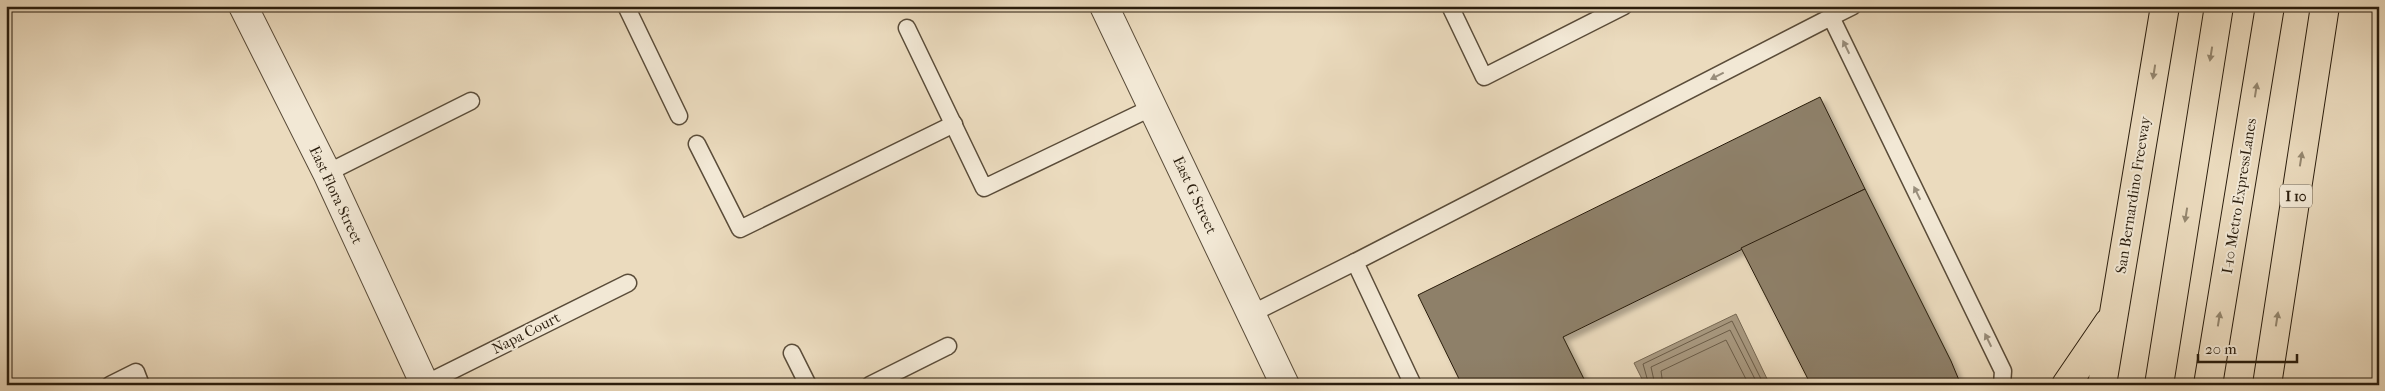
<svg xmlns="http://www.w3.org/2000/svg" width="2385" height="391" font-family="'IM FELL French Canon',serif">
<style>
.water{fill:#a99a82;stroke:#766853}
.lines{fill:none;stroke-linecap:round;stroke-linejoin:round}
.shore{stroke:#6a5c48;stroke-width:1}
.building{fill:#8e8069;stroke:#2a1d0d;filter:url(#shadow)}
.service-casing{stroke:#5a4c39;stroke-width:19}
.minor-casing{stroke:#5a4c39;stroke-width:30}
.tertiary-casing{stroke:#5a4c39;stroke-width:30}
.motorway-casing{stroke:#2a1d0d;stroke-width:30}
.service{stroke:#f2e8d5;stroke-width:16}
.minor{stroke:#f2e8d5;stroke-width:28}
.tertiary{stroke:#f2e8d5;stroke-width:28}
.motorway{stroke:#ebdbbe;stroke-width:28}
.oneway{fill:#988d7b}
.oneway2{fill:#94866e}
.labels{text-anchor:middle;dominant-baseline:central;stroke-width:4;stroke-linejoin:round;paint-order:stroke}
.shield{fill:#f2e8d5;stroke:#665a49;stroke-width:1}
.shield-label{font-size:14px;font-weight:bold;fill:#2a1d0d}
.street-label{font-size:15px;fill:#2a1d0d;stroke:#f2e8d5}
</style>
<defs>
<filter id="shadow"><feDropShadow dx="4.5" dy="4.5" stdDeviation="2.5" flood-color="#0004"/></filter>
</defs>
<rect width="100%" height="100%" fill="#ebdbbe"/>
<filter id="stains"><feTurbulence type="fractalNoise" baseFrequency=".004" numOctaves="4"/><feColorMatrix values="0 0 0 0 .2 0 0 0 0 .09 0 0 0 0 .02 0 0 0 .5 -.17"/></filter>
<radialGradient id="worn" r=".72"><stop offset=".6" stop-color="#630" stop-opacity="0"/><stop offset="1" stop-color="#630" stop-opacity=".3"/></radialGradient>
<!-- water -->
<polygon class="water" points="1736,314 1770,385 1645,385 1634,363"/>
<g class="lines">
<!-- shore -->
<g class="shore">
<polyline points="1649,385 1643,364 1732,321 1764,385"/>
<polyline points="1655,385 1651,367 1730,330 1758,385"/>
<polyline points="1663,385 1661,371 1726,340 1749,385"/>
</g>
</g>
<!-- building -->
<g class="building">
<polygon points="1820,97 1865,189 1563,337 1587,385 1462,385 1418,295"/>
<polygon points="1865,189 1951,361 1961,385 1811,385 1741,248"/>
</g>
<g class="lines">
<defs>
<g id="service">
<polyline points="626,6 679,116"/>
<polyline points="1450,6 1484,77 1624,6"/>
<polyline points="1831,17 1853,6"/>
<polyline points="907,28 984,188 1153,107"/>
<polyline points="697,144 740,229 954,124"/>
<polyline points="327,173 471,101"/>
<polyline points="1251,314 1355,262"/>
<polyline points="792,353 808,385"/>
<polyline points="425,384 628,283"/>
<polyline points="110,385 136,372 141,385"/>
<polyline points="870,385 948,346"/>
<polyline points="1413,385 1355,262 1831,17 2003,371 2002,385"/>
</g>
<polyline id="minor" points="243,6 327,173 425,385"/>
<polyline id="tertiary" points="1104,6 1285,385"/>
<g id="motorway">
<polyline points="2066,385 2109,322"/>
<polyline points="2102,385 2165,6"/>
<polyline points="2159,385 2219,6"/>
<polyline points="2208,385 2270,6"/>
<polyline points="2267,385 2325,6"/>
</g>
</defs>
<!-- service casing -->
<use href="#service" class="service-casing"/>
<!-- minor casing -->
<use href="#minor" class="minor-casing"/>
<!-- tertiary casing -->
<use href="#tertiary" class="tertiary-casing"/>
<!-- motorway casing -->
<use href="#motorway" class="motorway-casing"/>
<!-- service -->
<use href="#service" class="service"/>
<!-- minor -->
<use href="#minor" class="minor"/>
<!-- tertiary -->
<use href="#tertiary" class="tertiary"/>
<!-- motorway -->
<use href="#motorway" class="motorway"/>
</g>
<!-- one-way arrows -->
<defs><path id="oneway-solid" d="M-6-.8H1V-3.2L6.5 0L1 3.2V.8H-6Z" transform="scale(1.25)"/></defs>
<g class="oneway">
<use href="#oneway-solid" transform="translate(1846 47) rotate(-116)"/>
<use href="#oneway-solid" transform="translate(1717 76) rotate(153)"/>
<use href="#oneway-solid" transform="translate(1917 193) rotate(-116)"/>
<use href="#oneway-solid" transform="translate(1988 340) rotate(-116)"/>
</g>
<g class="oneway2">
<use href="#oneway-solid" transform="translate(2211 54) rotate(99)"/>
<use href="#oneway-solid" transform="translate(2154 72) rotate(99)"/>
<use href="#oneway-solid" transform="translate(2256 90) rotate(-81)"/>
<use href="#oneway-solid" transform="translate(2301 159) rotate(-81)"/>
<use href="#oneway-solid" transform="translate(2186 215) rotate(99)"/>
<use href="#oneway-solid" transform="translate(2219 319) rotate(-81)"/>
<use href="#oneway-solid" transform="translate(2277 319) rotate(-81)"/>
</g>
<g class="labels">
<!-- shield labels -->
<rect class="shield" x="2280" y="184.5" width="32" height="23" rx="4"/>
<g class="shield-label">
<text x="2296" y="196">I 10</text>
</g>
<!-- street labels -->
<g class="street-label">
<text transform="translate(336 195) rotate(65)">East Flora Street</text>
<text transform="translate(1195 195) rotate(65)">East G Street</text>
<text transform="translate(2133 195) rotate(-81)">San Bernardino Freeway</text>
<text transform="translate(2239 196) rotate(-81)">I-10 Metro ExpressLanes</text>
<text transform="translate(526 333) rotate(-27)">Napa Court</text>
</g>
</g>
<!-- margin -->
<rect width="2385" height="391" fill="none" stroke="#ebdbbe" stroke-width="25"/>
<rect x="8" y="8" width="2370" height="376" fill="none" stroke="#2a1d0d" stroke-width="2.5"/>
<rect x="12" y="12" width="2360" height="366" fill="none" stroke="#2a1d0d"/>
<!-- scale -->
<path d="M2198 354v8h99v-8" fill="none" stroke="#2a1d0d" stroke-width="2.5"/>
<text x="2205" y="354" font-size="15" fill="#2a1d0d" stroke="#f2e8d5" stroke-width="4" paint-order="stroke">20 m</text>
<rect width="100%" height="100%" filter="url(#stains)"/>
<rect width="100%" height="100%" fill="url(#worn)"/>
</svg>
